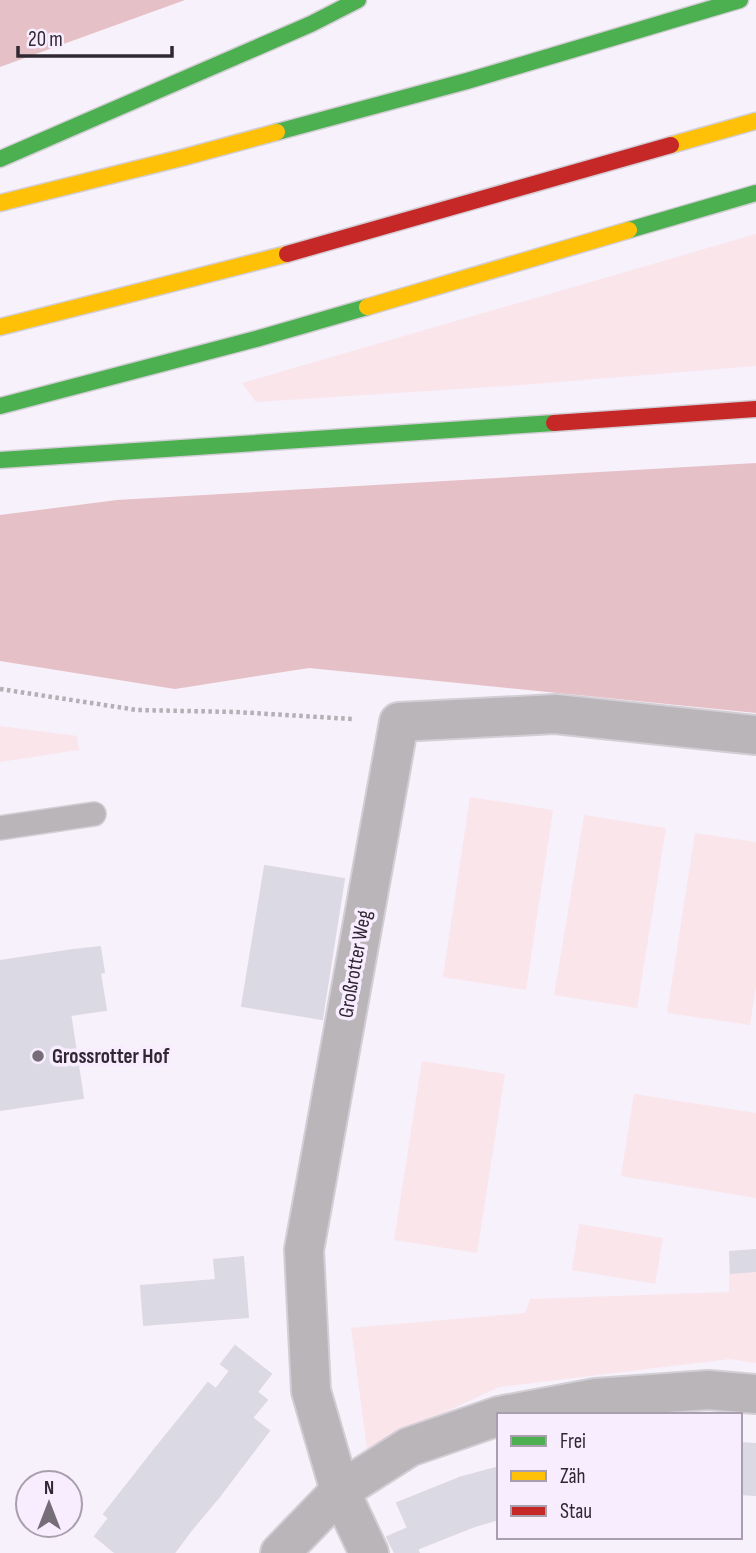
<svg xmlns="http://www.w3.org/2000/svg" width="756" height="1553" font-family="'Sofia Sans Condensed',sans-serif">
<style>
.green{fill:#fae5eb}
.forest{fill:#e6c0c7}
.building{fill:#dbd9e4;stroke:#dcd9e4;stroke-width:2}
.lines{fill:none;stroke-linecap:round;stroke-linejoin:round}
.lane-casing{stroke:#d3ced6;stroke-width:26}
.street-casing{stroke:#d3ced6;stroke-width:42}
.fast-casing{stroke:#d3ced6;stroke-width:19}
.slow-casing{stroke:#d3ced6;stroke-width:19}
.jam-casing{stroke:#d3ced6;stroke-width:19}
.path{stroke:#b3afb4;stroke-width:4.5;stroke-dasharray:3.5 3.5;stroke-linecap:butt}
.lane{stroke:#b9b5b8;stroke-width:23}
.street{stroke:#b9b5b8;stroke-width:38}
.fast{stroke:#4caf50;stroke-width:16}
.slow{stroke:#ffc107;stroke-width:16}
.jam{stroke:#c62828;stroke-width:16}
.poi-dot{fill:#756e79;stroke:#f8edff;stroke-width:2.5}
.labels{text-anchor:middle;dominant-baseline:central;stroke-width:7;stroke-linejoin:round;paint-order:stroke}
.street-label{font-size:21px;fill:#2f2833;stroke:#f8edff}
.poi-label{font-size:21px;font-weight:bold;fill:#2f2833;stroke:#f8edff;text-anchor:start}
</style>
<rect width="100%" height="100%" fill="#f7f1fb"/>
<!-- green -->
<g class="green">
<polygon points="756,234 756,366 522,385 256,402 242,383"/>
<polygon points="0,726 77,736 79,750 0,762"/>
<polygon points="470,797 553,810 526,990 443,977"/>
<polygon points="584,815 666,828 637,1008 554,995"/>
<polygon points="695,833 756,842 756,986 750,1025 667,1013"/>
<polygon points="422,1061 505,1074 477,1253 394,1240"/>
<polygon points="634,1094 756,1113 756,1198 621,1176"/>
<polygon points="579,1224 663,1238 655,1284 572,1270"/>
<polygon points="756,1250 756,1363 730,1359 499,1387 367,1449 351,1328 525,1313 530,1299 729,1292 729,1252"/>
</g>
<!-- forest -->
<g class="forest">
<polygon points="0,0 185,0 0,67"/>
<polygon points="756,463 756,713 309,668 175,689 0,661 0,515 117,500"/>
</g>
<!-- building -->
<g class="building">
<polygon points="265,866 344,879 322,1019 242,1006"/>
<polygon points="100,947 104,972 100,973 106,1010 70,1015 65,980 77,978 74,950"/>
<polygon points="74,950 77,978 65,980 83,1098 0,1110 0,961"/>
<polygon points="756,1250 756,1271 731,1273 730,1252"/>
<polygon points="243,1257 248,1317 144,1325 141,1286 216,1280 214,1260"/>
<polygon points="235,1346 271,1374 257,1392 221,1364"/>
<polygon points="230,1371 267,1400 252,1418 216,1389"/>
<polygon points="208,1383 269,1431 243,1465 181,1417"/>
<polygon points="181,1417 243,1465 218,1498 155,1449"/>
<polygon points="740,1443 756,1444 756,1495 740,1494"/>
<polygon points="155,1449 218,1498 192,1529 130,1481"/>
<polygon points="499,1467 499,1519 475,1526 459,1478"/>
<polygon points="459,1478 475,1526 417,1549 397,1503"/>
<polygon points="130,1481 192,1529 174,1553 154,1553 104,1514"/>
<polygon points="109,1518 154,1553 116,1553 113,1551 95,1536"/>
<polygon points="408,1528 419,1553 395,1553 387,1537"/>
</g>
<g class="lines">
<defs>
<polyline id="lane" points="0,828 94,814"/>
<g id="street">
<polyline points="504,1415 596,1398 708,1390 756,1394"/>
<polyline points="280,1553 340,1491 409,1447 499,1416"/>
<polyline points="369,1553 340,1491 311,1391 304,1250 399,722 555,714 756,735"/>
</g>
<g id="fast">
<polyline points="277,132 467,81 740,0"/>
<polyline points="0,159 311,24 358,0"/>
<polyline points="629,230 756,193"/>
<polyline points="0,406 256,339 367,307"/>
<polyline points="0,460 554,423"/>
</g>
<g id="slow">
<polyline points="671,145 756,121"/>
<polyline points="0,203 185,157 277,132"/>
<polyline points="367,307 629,230"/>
<polyline points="0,327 287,254"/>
</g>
<g id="jam">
<polyline points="287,254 671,145"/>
<polyline points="554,423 756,409"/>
</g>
</defs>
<!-- lane casing -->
<use href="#lane" class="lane-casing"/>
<!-- street casing -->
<use href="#street" class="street-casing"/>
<!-- fast casing -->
<use href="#fast" class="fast-casing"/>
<!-- slow casing -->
<use href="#slow" class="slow-casing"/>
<!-- jam casing -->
<use href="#jam" class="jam-casing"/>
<!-- path -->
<polyline class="path" points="0,689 137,710 236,712 352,719"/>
<!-- lane -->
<use href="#lane" class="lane"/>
<!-- street -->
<use href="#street" class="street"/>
<!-- fast -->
<use href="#fast" class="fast"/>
<!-- slow -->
<use href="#slow" class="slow"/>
<!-- jam -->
<use href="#jam" class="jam"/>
</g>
<!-- markers -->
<circle class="poi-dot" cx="38" cy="1056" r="7"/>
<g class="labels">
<!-- street labels -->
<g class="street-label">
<text transform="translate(355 964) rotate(-80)">Großrotter Weg</text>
</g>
<!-- poi labels -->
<g class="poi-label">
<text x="52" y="1056">Grossrotter Hof</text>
</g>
</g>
<!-- legend -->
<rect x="497" y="1413" width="245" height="126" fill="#f8edff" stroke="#a89ead" stroke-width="2"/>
<rect x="511" y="1436" width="35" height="10" fill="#4caf50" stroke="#a89ead" stroke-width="2"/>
<text x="560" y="1448" font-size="21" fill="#2f2833">Frei</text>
<rect x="511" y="1471" width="35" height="10" fill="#ffc107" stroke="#a89ead" stroke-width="2"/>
<text x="560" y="1483" font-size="21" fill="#2f2833">Zäh</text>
<rect x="511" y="1506" width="35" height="10" fill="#c62828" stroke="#a89ead" stroke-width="2"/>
<text x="560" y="1518" font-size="21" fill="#2f2833">Stau</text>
<!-- north arrow -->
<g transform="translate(49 1504)"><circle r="33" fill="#f8edff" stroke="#a89ead" stroke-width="2"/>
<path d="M0-5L12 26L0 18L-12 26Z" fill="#756e79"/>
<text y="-10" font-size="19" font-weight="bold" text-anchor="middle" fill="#2f2833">N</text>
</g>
<!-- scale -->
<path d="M18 46v10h154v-10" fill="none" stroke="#2f2833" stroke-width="3.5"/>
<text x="28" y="46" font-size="21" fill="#2f2833" stroke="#f8edff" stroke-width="5" paint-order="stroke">20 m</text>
</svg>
